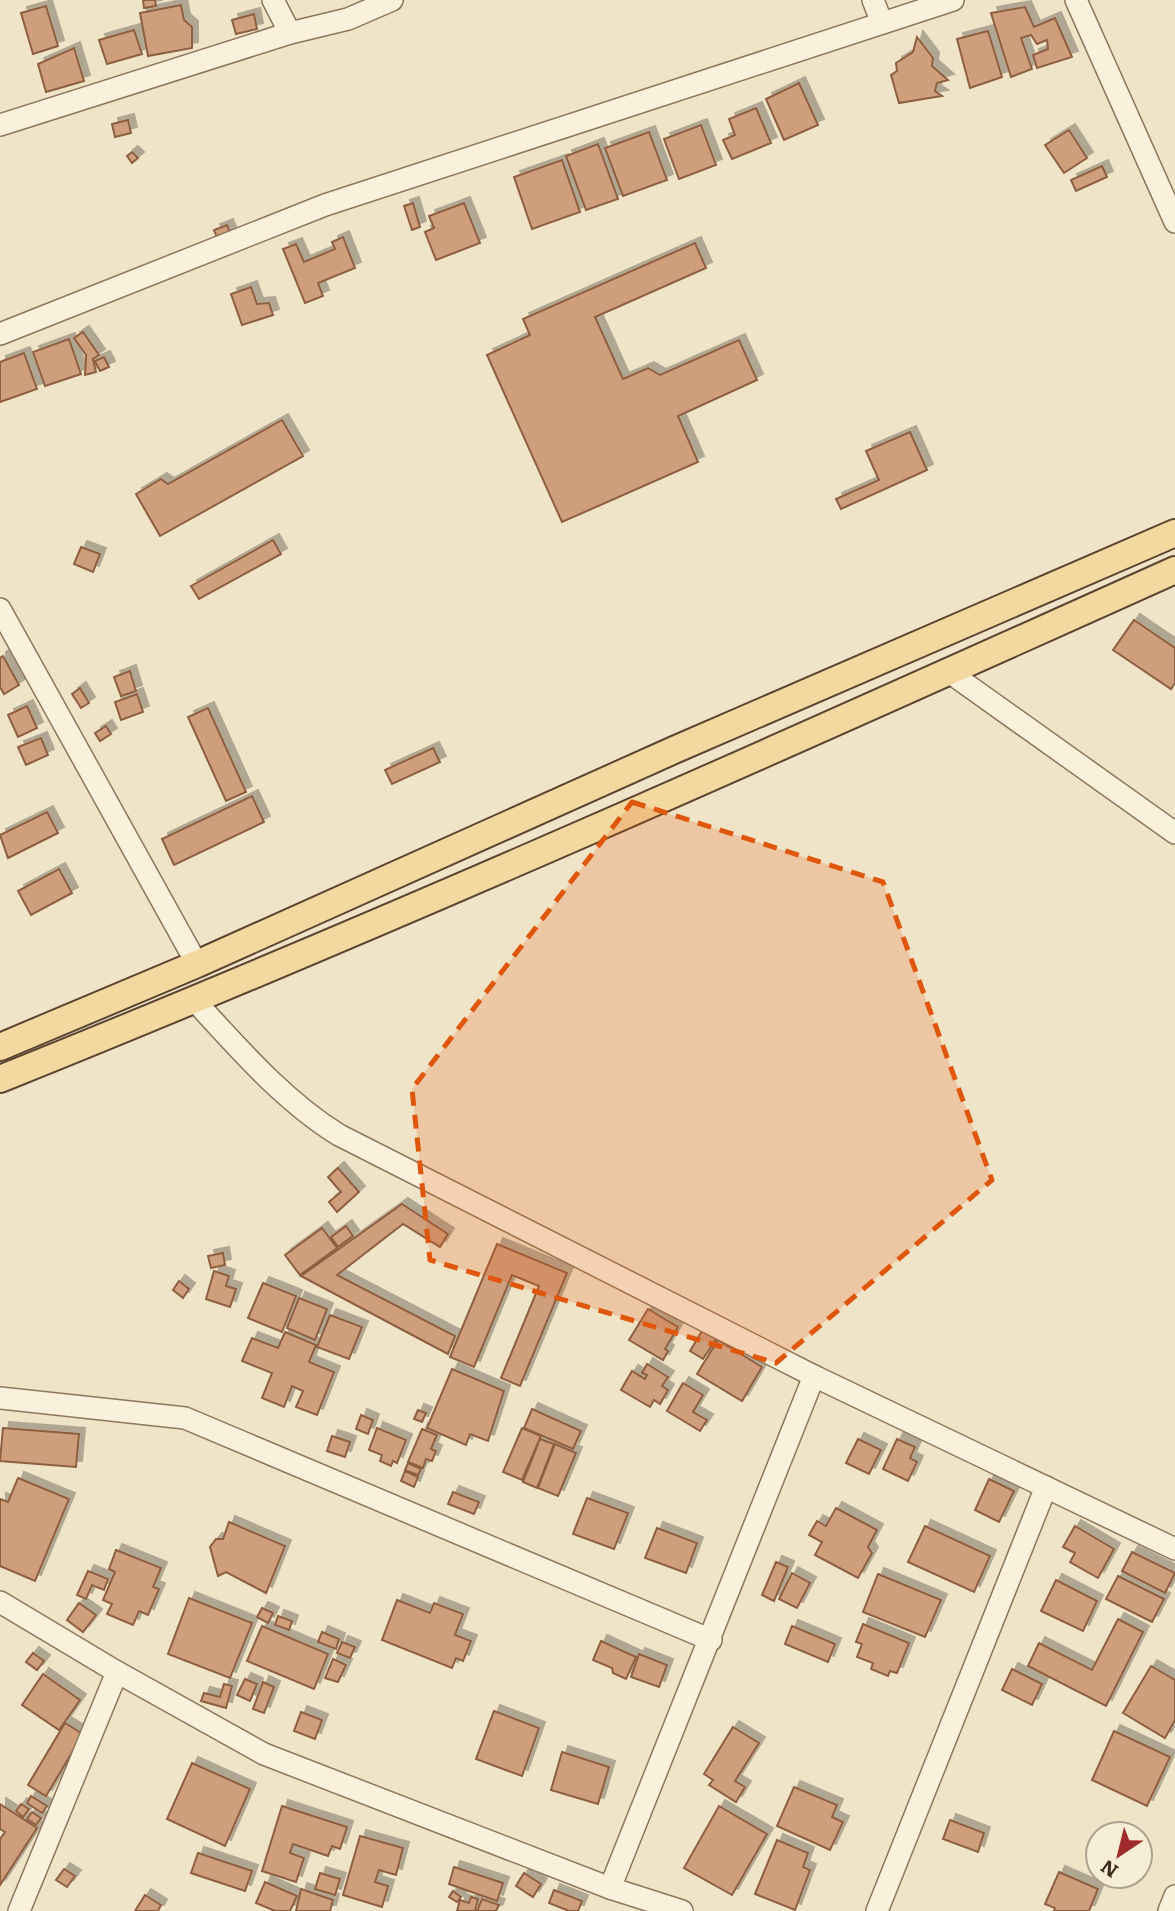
<svg xmlns="http://www.w3.org/2000/svg" width="1175" height="1911" font-family="Literata,serif">
<style>
.building{fill:#cf9f7d;stroke:#8d5f41;stroke-width:2;filter:url(#shadow)}
.lines{fill:none;stroke-linecap:round;stroke-linejoin:round}
.minor-casing{stroke:#8d765c;stroke-width:24}
.major-casing{stroke:#5b4430;stroke-width:30}
.minor{stroke:#faf1dc;stroke-width:21}
.major{stroke:#f3d9a0;stroke-width:26}
.marked{fill:#df570d;fill-opacity:0.2;stroke:#df570d;stroke-width:5;stroke-dasharray:14 9;stroke-linejoin:round}
</style>
<defs>
<filter id="shadow"><feDropShadow dx="6" dy="-6" stdDeviation="0" flood-color="#0004"/></filter>
</defs>
<rect width="100%" height="100%" fill="#f0e4c8"/>
<!-- building -->
<g class="building">
<polygon points="143,0 155,0 156,6 144,8"/>
<polygon points="181,5 184,20 192,27 192,48 148,56 140,13"/>
<polygon points="46,6 58,46 33,54 21,13"/>
<polygon points="1025,7 1034,27 1055,18 1072,57 1037,68 1033,55 1048,49 1047,40 1037,44 1031,35 1021,38 1032,69 1011,77 991,13"/>
<polygon points="254,14 257,29 236,34 232,20"/>
<polygon points="134,30 142,54 107,64 99,40"/>
<polygon points="988,31 1002,77 970,88 957,39"/>
<polygon points="917,37 933,58 932,66 948,80 937,83 935,91 942,96 899,103 891,75 897,71 896,63 913,52"/>
<polygon points="74,48 84,81 46,92 38,64"/>
<polygon points="799,83 818,125 784,140 766,99"/>
<polygon points="756,108 771,143 732,159 723,140 735,135 729,119"/>
<polygon points="128,120 131,133 115,137 112,124"/>
<polygon points="701,125 716,165 679,179 664,139"/>
<polygon points="1069,130 1087,158 1064,173 1045,145"/>
<polygon points="649,132 667,180 623,196 605,148"/>
<polygon points="598,144 618,199 586,210 566,156"/>
<polygon points="132,152 138,158 132,163 127,156"/>
<polygon points="562,160 580,212 532,229 514,177"/>
<polygon points="1102,166 1107,177 1076,191 1071,180"/>
<polygon points="413,203 420,227 412,230 404,206"/>
<polygon points="464,203 480,243 436,260 425,232 434,228 429,216"/>
<polygon points="227,225 231,235 218,240 214,230"/>
<polygon points="343,237 355,268 318,283 323,296 305,303 283,249 296,244 304,262 335,249 332,242"/>
<polygon points="695,243 706,268 595,317 623,379 648,368 660,375 739,340 757,380 678,416 698,462 562,522 487,355 530,335 523,319"/>
<polygon points="251,287 257,304 269,303 273,315 242,325 231,294"/>
<polygon points="83,332 99,355 93,359 96,372 85,375 86,355 74,338"/>
<polygon points="69,339 81,374 45,386 33,352"/>
<polygon points="24,353 37,389 0,402 0,362"/>
<polygon points="104,357 109,367 100,371 95,361"/>
<polygon points="282,420 303,456 160,536 136,494 161,479 168,484"/>
<polygon points="910,432 927,470 841,509 836,499 879,480 866,451"/>
<polygon points="273,540 281,554 199,599 191,586"/>
<polygon points="81,547 100,554 93,572 74,564"/>
<polygon points="1134,620 1175,648 1175,683 1171,689 1113,650"/>
<polygon points="3,656 19,685 4,694 0,687 0,658"/>
<polygon points="130,671 136,691 121,696 114,677"/>
<polygon points="80,688 89,703 81,708 72,694"/>
<polygon points="137,694 143,712 121,720 115,702"/>
<polygon points="27,706 37,728 18,737 8,715"/>
<polygon points="208,708 246,792 226,801 188,717"/>
<polygon points="106,726 111,734 100,741 95,733"/>
<polygon points="41,738 48,755 26,765 18,747"/>
<polygon points="433,748 440,762 392,784 385,770"/>
<polygon points="252,796 264,822 174,865 162,839"/>
<polygon points="47,812 58,833 8,858 0,835"/>
<polygon points="59,869 72,893 31,915 18,891"/>
<polygon points="338,1168 359,1192 337,1212 329,1202 341,1192 328,1177"/>
<polygon points="402,1204 448,1234 440,1247 403,1224 337,1275 455,1336 448,1354 301,1276"/>
<polygon points="346,1226 353,1236 338,1247 331,1237"/>
<polygon points="322,1228 337,1248 300,1275 285,1255"/>
<polygon points="497,1244 567,1273 520,1386 501,1378 539,1286 512,1275 474,1367 450,1357"/>
<polygon points="223,1253 225,1265 211,1268 208,1256"/>
<polygon points="214,1271 229,1276 226,1286 236,1289 230,1307 206,1299"/>
<polygon points="179,1281 189,1289 183,1298 173,1290"/>
<polygon points="263,1283 296,1296 282,1332 248,1318"/>
<polygon points="299,1298 327,1309 315,1340 287,1328"/>
<polygon points="648,1309 678,1327 665,1349 668,1351 663,1360 629,1340"/>
<polygon points="330,1315 362,1327 349,1359 317,1347"/>
<polygon points="702,1331 716,1339 703,1359 690,1351"/>
<polygon points="285,1332 316,1345 309,1362 334,1372 317,1415 296,1407 303,1391 292,1386 284,1407 262,1398 272,1373 242,1361 252,1338 278,1348"/>
<polygon points="718,1340 762,1367 742,1401 697,1374"/>
<polygon points="647,1364 668,1377 662,1386 668,1390 660,1404 654,1400 650,1407 621,1390 632,1371 645,1379 647,1375 642,1373"/>
<polygon points="452,1369 504,1391 488,1441 470,1434 466,1445 427,1428"/>
<polygon points="683,1383 703,1395 693,1412 707,1420 700,1431 667,1411"/>
<polygon points="532,1409 581,1431 573,1449 524,1428"/>
<polygon points="418,1410 426,1413 422,1422 414,1419"/>
<polygon points="361,1415 373,1420 368,1434 356,1429"/>
<polygon points="3,1428 79,1434 76,1467 0,1461"/>
<polygon points="377,1428 406,1440 397,1463 393,1461 391,1466 380,1461 382,1455 369,1450"/>
<polygon points="522,1428 541,1436 522,1480 503,1472"/>
<polygon points="422,1429 437,1435 431,1449 436,1451 432,1461 426,1459 423,1468 408,1462"/>
<polygon points="332,1436 350,1442 345,1457 327,1451"/>
<polygon points="540,1439 554,1444 537,1488 523,1482"/>
<polygon points="858,1439 881,1450 869,1474 846,1463"/>
<polygon points="897,1439 915,1447 910,1458 917,1462 908,1481 883,1469"/>
<polygon points="555,1444 576,1453 558,1496 538,1488"/>
<polygon points="408,1463 421,1469 418,1475 405,1470"/>
<polygon points="405,1471 418,1477 414,1487 401,1481"/>
<polygon points="18,1478 69,1499 35,1581 0,1566 0,1499 8,1502"/>
<polygon points="989,1479 1014,1491 999,1522 975,1510"/>
<polygon points="453,1492 479,1502 474,1514 448,1504"/>
<polygon points="587,1498 628,1513 614,1549 573,1534"/>
<polygon points="836,1508 877,1530 868,1547 872,1553 858,1578 815,1555 822,1542 809,1535 817,1521 826,1526"/>
<polygon points="229,1522 285,1546 266,1593 226,1572 218,1576 210,1547 216,1539 223,1539"/>
<polygon points="925,1526 990,1556 974,1592 908,1562"/>
<polygon points="1075,1526 1114,1549 1098,1578 1070,1562 1075,1553 1063,1547"/>
<polygon points="657,1528 697,1543 686,1573 645,1558"/>
<polygon points="116,1550 161,1568 153,1587 159,1589 148,1615 139,1611 133,1625 107,1614 112,1604 103,1600 115,1572 109,1569"/>
<polygon points="1132,1552 1175,1573 1165,1593 1122,1571"/>
<polygon points="776,1562 788,1567 774,1601 762,1595"/>
<polygon points="88,1571 108,1579 104,1590 92,1585 86,1599 77,1595"/>
<polygon points="792,1573 810,1583 797,1608 779,1599"/>
<polygon points="878,1574 941,1600 925,1637 863,1612"/>
<polygon points="1118,1576 1164,1599 1152,1622 1106,1599"/>
<polygon points="1056,1580 1097,1601 1083,1631 1041,1611"/>
<polygon points="189,1598 252,1623 230,1678 168,1654"/>
<polygon points="397,1600 430,1613 434,1603 463,1614 455,1635 471,1641 463,1661 456,1658 452,1668 382,1640"/>
<polygon points="79,1603 96,1615 83,1632 67,1620"/>
<polygon points="262,1608 273,1613 268,1623 257,1617"/>
<polygon points="278,1616 292,1621 289,1630 275,1625"/>
<polygon points="1118,1619 1143,1632 1106,1706 1028,1666 1039,1643 1092,1670"/>
<polygon points="863,1624 909,1643 897,1673 890,1671 888,1676 871,1669 873,1663 857,1657 862,1644 856,1642"/>
<polygon points="262,1626 328,1654 314,1689 247,1661"/>
<polygon points="792,1626 835,1644 828,1662 785,1644"/>
<polygon points="322,1632 339,1639 336,1649 318,1642"/>
<polygon points="601,1641 636,1657 626,1679 613,1673 612,1668 593,1660"/>
<polygon points="342,1642 355,1647 350,1658 337,1653"/>
<polygon points="33,1653 44,1661 37,1670 26,1662"/>
<polygon points="639,1654 667,1665 659,1687 631,1677"/>
<polygon points="333,1659 346,1665 338,1682 325,1678"/>
<polygon points="1151,1666 1175,1680 1175,1720 1165,1738 1123,1713"/>
<polygon points="1012,1669 1042,1684 1032,1705 1002,1690"/>
<polygon points="43,1674 80,1700 59,1730 22,1705"/>
<polygon points="245,1679 257,1684 250,1701 237,1695"/>
<polygon points="263,1682 274,1687 264,1713 253,1709"/>
<polygon points="224,1684 232,1686 226,1708 201,1701 204,1693 220,1697"/>
<polygon points="494,1711 539,1728 522,1776 476,1759"/>
<polygon points="301,1712 322,1720 315,1739 294,1731"/>
<polygon points="65,1723 83,1734 46,1796 28,1785"/>
<polygon points="733,1727 759,1743 735,1781 745,1787 736,1802 709,1785 713,1780 704,1774"/>
<polygon points="1114,1731 1170,1757 1147,1806 1092,1780"/>
<polygon points="562,1752 609,1767 598,1804 551,1790"/>
<polygon points="192,1763 250,1789 225,1846 167,1819"/>
<polygon points="794,1787 837,1805 832,1817 843,1822 830,1850 777,1826"/>
<polygon points="31,1796 47,1806 42,1813 27,1803"/>
<polygon points="0,1804 37,1828 0,1885 0,1839 5,1832 0,1829"/>
<polygon points="21,1804 29,1809 23,1817 16,1811"/>
<polygon points="282,1806 347,1827 340,1849 332,1846 328,1856 293,1844 290,1853 304,1858 296,1882 262,1871"/>
<polygon points="719,1806 767,1834 732,1895 684,1868"/>
<polygon points="32,1812 41,1818 36,1825 27,1819"/>
<polygon points="950,1820 984,1833 978,1852 943,1839"/>
<polygon points="360,1836 403,1848 396,1875 379,1870 375,1882 388,1886 382,1907 343,1895"/>
<polygon points="777,1840 808,1853 803,1867 810,1870 795,1910 755,1894"/>
<polygon points="198,1853 252,1871 245,1891 191,1873"/>
<polygon points="454,1867 503,1883 497,1901 449,1884"/>
<polygon points="64,1869 75,1876 67,1887 56,1880"/>
<polygon points="1059,1872 1098,1889 1089,1911 1054,1911 1055,1908 1045,1904"/>
<polygon points="320,1873 340,1879 335,1895 315,1889"/>
<polygon points="524,1873 541,1884 533,1897 516,1886"/>
<polygon points="265,1882 297,1896 290,1911 275,1911 256,1903"/>
<polygon points="301,1889 333,1900 330,1911 296,1911"/>
<polygon points="554,1890 582,1901 578,1911 569,1911 549,1903"/>
<polygon points="453,1891 461,1897 457,1902 449,1897"/>
<polygon points="145,1895 161,1905 158,1911 135,1911"/>
<polygon points="471,1897 478,1899 475,1911 457,1911 460,1900 469,1903"/>
<polygon points="482,1899 499,1905 496,1911 477,1911"/>
</g>
<g class="lines">
<defs>
<g id="minor">
<polyline points="273,0 290,33"/>
<polyline points="873,0 882,23"/>
<polyline points="1076,0 1175,222"/>
<polyline points="0,125 290,33 348,19 392,0"/>
<polyline points="0,334 325,205 953,0"/>
<polyline points="0,609 197,964"/>
<polyline points="949,672 1175,833"/>
<path d="M195 1001C239 1049 284 1101 339 1135L814 1376 1175 1549"/>
<polyline points="0,1398 185,1418 711,1640"/>
<polyline points="0,1602 117,1672 264,1754 610,1888 682,1911"/>
<polyline points="610,1888 814,1376"/>
<polyline points="19,1911 117,1672"/>
<polyline points="877,1911 1046,1487"/>
<polyline points="1169,1911 1175,1896"/>
</g>
<g id="major">
<polyline points="0,1047 197,964 674,750 1175,533"/>
<path d="M0 1079C396 920 786 745 1175 570"/>
</g>
</defs>
<!-- minor casing -->
<use href="#minor" class="minor-casing"/>
<!-- major casing -->
<use href="#major" class="major-casing"/>
<!-- minor -->
<use href="#minor" class="minor"/>
<!-- major -->
<use href="#major" class="major"/>
</g>
<!-- marked area -->
<path class="marked" d="M632 802 883 882 992 1180 776 1363 430 1260 412 1089Z"/>
<!-- north arrow -->
<g transform="translate(1119 1855) rotate(215)"><circle r="33" fill="#f7eed8" stroke="#ada18e" stroke-width="2"/>
<path d="M0-5L12 26L0 18L-12 26Z" fill="#9e2a2b"/>
<text y="-10" font-size="19" font-weight="bold" text-anchor="middle" fill="#3d2e20">N</text>
</g>
</svg>
